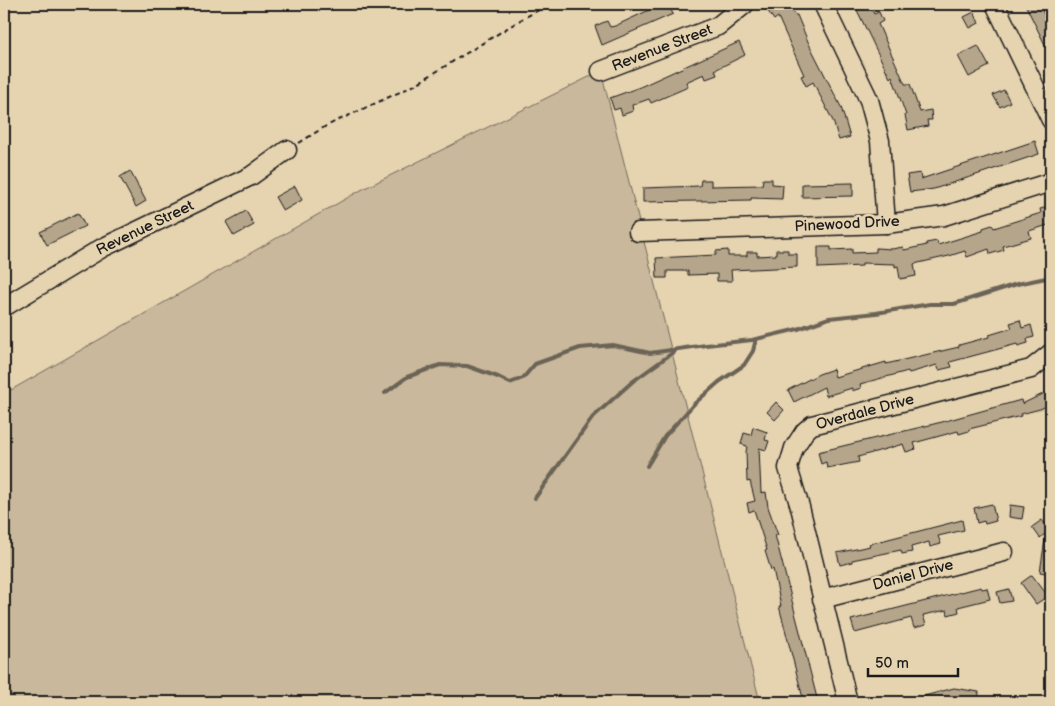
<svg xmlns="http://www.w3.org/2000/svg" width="1055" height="706" font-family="'Balsamiq Sans',sans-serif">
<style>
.green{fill:#c9b89b;stroke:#726a5c}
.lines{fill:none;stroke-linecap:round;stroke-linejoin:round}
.stream{stroke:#6b6457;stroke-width:4}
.building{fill:#b5a58b;stroke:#1c1c1c}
.minor-casing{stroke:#1c1c1c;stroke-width:21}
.path{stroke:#1c1c1c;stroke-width:2;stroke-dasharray:5 4;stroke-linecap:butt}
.minor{stroke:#e6d3b0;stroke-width:18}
.labels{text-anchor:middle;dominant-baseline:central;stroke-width:5;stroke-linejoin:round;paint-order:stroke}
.street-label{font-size:15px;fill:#1c1c1c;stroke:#e6d3b0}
</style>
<rect width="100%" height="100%" fill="#e6d3b0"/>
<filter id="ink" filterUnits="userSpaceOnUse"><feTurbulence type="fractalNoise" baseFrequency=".02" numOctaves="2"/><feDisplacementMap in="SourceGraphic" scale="10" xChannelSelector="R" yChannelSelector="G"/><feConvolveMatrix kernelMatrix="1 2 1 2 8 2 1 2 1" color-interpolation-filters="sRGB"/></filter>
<g filter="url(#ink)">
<!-- green -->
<polygon class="green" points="601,71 760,702 4,702 4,394 361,190"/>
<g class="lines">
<!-- stream -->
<g class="stream">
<polyline points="385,393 407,377 440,365 467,366 498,377 510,383 523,378 535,364 580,348 613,345 650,353 706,345 752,340 798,329 829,318 876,313 930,304 954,304 1017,284 1051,277"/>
<polyline points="647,466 665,436 694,404 719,382 744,365 753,351 756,339"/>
<polyline points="535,498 593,417 632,382 675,351"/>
</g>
</g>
<!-- building -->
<g class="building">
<polygon points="662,4 668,4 673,14 602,45 595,26 607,21 610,27 615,26"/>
<polygon points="763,4 787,4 795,15 797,15 809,44 841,107 850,137 839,140 833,121 813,82 806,86 801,76 804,75 778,17 774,20"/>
<polygon points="854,4 869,4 874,14 879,12 883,21 878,24 905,84 910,84 920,112 931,110 932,120 927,120 928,126 908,130 905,115 906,115 892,76 890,78"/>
<polygon points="1025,4 1039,4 1051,29 1051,57"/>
<polygon points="974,12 979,23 970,28 964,17"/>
<polygon points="739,42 745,55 715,70 717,75 706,79 704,74 686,82 688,87 651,103 649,99 632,105 633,111 622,115 620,108 614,110 610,98 640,87"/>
<polygon points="978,46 989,66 969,77 958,56"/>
<polygon points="1004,90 1010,102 1000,107 993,95"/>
<polygon points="1035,141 1039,154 934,189 910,192 907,175 920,173 921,179"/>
<polygon points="130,171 146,201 136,207 120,177"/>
<polygon points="763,179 772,179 772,184 783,185 782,199 751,198 751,200 643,202 643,188 700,186 701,180 711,180 711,186 762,185"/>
<polygon points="853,183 853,196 802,197 802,184"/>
<polygon points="295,186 302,200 283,211 275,197"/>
<polygon points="1051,206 1051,224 1029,231 1031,238 1003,246 1004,250 990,254 989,249 967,257 965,251 949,256 914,264 916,276 900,279 898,266 895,267 895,264 862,263 862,266 818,268 818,247 831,247 831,250 852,249 852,253 876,252 876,248 892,249 903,247 904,250 927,245 926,243 937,241 938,245 983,231 983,228 992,225 994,228 1041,213 1040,209"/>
<polygon points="246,211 254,225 234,236 226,222"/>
<polygon points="78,213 85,226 47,245 40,232"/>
<polygon points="728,250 728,256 747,256 747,252 757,252 757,256 776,255 776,250 788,250 788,254 797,254 797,267 731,270 732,281 717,281 717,274 688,275 688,271 667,271 667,278 657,278 656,258 716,255 716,251"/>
<polygon points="1020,320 1022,328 1031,325 1034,337 1027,339 1028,343 1018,346 1017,344 950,362 952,367 939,370 937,365 909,373 908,371 860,384 861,388 852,391 852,388 826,396 824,387 794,402 788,390 819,374 833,369 835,377 886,362 886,364 959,347 959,345 989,337 989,335 1012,328 1010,323"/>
<polygon points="1047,392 1051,404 1040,409 1021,414 1021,416 969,429 969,431 959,434 958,431 914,443 916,449 906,452 903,444 858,457 859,462 827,468 826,462 821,464 818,452 942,422 1021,400 1022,404"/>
<polygon points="776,402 784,410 775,420 767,412"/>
<polygon points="753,427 767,432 765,440 769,441 766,450 759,448 761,493 766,492 768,507 778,535 775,535 818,702 804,702 779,606 781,606 773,569 771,570 765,551 767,550 754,510 749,512 747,503 755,501 750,481 747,482 746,452 747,446 741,444 744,433 751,435"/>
<polygon points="992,504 996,521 985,524 984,521 977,523 974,508"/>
<polygon points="1010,505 1024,507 1022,519 1009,517"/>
<polygon points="962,520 964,530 938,536 941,544 930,547 929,542 911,547 912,552 902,554 901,550 852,560 852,562 840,565 837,553 870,546 869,544"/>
<polygon points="1042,520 1050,530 1046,533 1051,534 1051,574 1040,572 1046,533 1040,538 1032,527"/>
<polygon points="1032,575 1048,596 1036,604 1021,583"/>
<polygon points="981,587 982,589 987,588 990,599 958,607 959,612 948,615 947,610 923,615 926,625 914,628 911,618 855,633 851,620"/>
<polygon points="1009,589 1012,601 1000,603 997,592"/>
<polygon points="954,688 979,692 978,702 913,702 913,699"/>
</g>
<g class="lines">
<defs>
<g id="minor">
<polyline points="823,4 869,100 880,141 886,224"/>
<polyline points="995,4 1051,120"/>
<polyline points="601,71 718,26 745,4"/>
<polyline points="638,232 886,224 944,216 1051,182"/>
<polyline points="4,307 102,248 251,176 287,150"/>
<polyline points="822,599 1004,552"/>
<polyline points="848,702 800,507 788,468 794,448 805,431 812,425 1031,369 1051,353"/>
</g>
</defs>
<!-- minor casing -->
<use href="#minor" class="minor-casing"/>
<!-- path -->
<polyline class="path" points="299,143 326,126 413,86 522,19 550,4"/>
<!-- minor -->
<use href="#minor" class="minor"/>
</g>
</g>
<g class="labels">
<!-- street labels -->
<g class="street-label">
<text transform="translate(662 48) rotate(-21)">Revenue Street</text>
<text transform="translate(847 224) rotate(-3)">Pinewood Drive</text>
<text transform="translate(145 228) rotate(-26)">Revenue Street</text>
<text transform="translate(865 412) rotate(-15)">Overdale Drive</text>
<text transform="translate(913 575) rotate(-15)">Daniel Drive</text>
</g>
</g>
<!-- margin -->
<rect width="1055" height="706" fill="none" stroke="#e6d3b0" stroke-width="20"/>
<rect x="10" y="10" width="1035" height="686" fill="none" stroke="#1c1c1c" stroke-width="2" filter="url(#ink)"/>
<!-- scale -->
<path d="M868 668v8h90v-8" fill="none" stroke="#1c1c1c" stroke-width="2.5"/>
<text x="875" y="668" font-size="15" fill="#1c1c1c" stroke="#e6d3b0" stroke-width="4" paint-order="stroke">50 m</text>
</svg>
